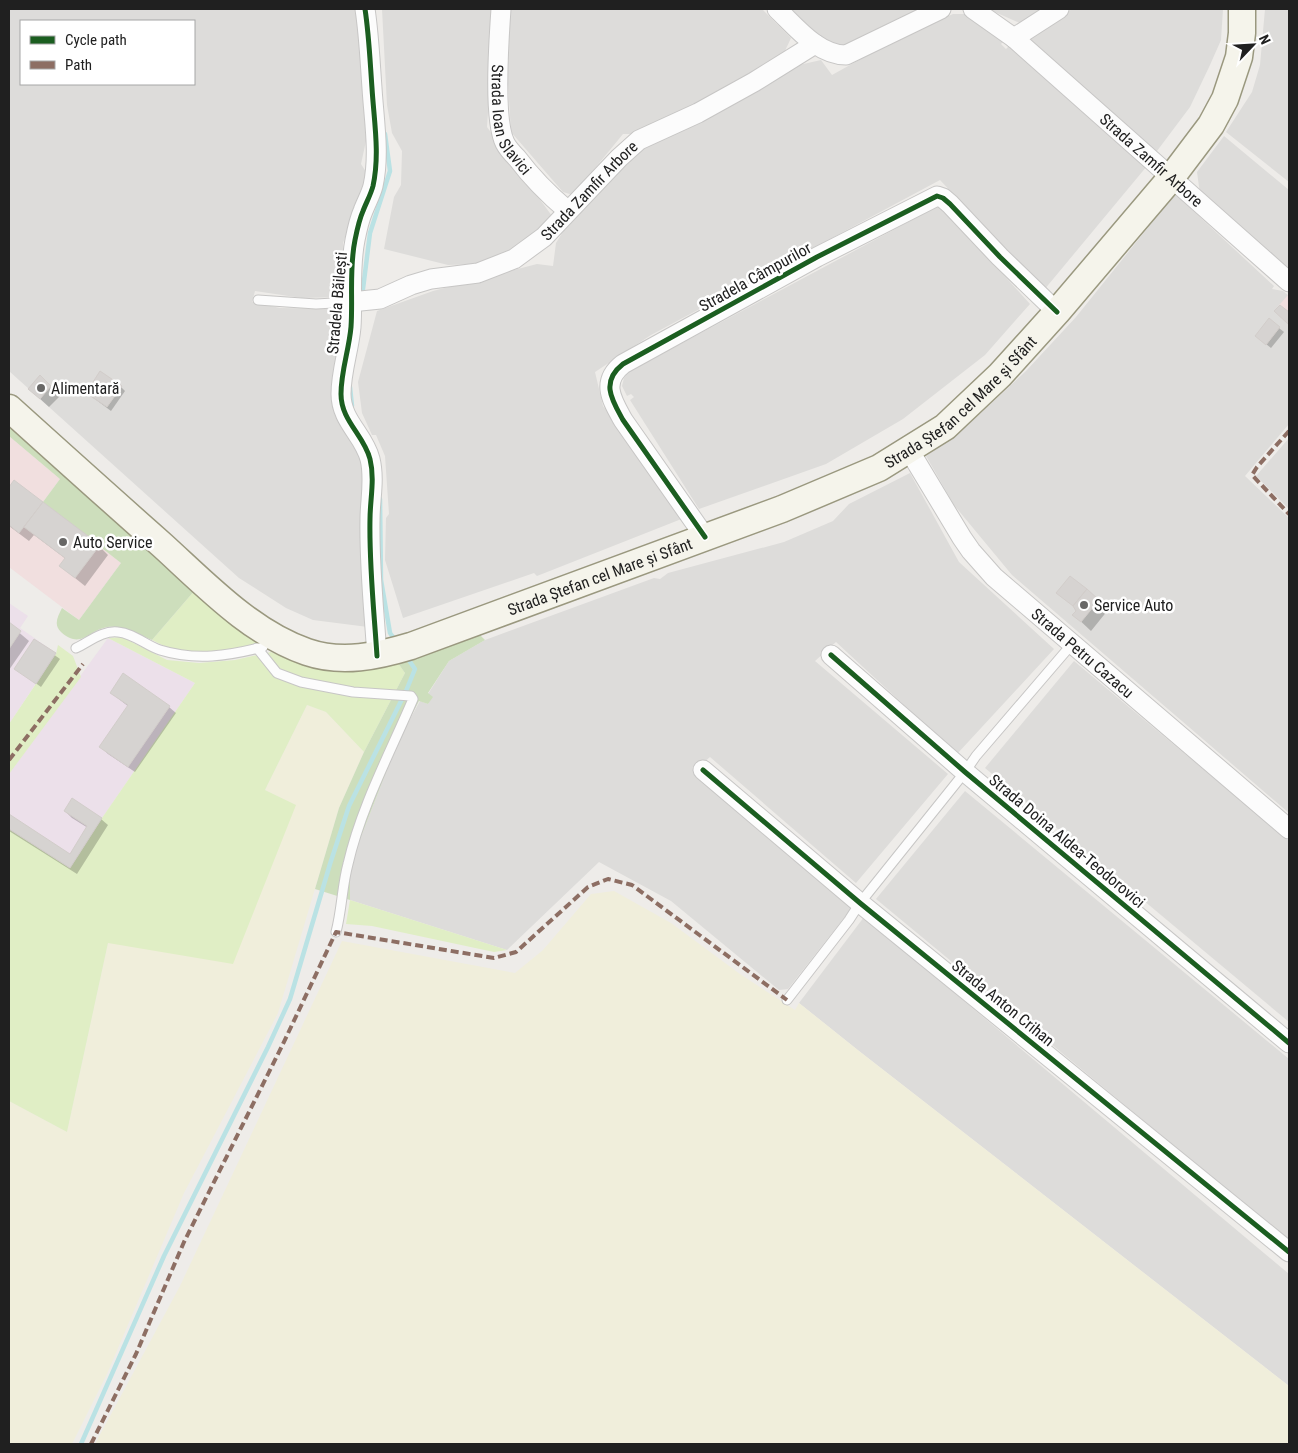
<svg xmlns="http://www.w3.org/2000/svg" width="1298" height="1453" font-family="'Roboto Condensed',sans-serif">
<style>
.residential{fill:#dddcda;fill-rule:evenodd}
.commercial{fill:#f1dfdf}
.industrial{fill:#ece0ea}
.farmland{fill:#f0eedb}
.grass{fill:#e0eec5}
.forest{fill:#cddebc}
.shadow{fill:#0003}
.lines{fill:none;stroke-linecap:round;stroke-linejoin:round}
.stream{stroke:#bae2e4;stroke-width:4.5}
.building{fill:#d6d3d1;stroke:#d2cdca}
.service-casing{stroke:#c7c6c5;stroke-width:11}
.minor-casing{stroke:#c7c6c5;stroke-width:21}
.secondary-casing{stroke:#9a987f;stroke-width:29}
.service{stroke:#fcfcfc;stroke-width:9}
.minor{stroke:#fcfcfc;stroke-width:19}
.secondary{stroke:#f5f4eb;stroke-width:26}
.quiet{stroke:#8d6e63;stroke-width:4;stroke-dasharray:8 4;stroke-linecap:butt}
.cycleway-casing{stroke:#fff;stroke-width:8}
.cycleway{stroke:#1b5e20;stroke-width:5}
.poi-dot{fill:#686766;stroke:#fff;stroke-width:2}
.labels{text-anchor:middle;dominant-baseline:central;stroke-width:5;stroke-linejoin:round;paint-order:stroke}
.street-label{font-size:16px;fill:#202020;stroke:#fff}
.poi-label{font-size:16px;fill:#202020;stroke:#fff;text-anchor:start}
</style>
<rect width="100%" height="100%" fill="#eeece9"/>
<!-- residential -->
<g class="residential">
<path d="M9 9H358L366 141 361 164 368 175 343 243 342 297 302 298 255 291 252 302 280 308 346 309 335 373 334 413 355 444 367 474 368 627 313 620 286 608 239 578 9 371ZM21 21H194V84H21Z"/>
<polygon points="382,9 495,9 487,127 552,216 529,239 498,258 475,264 448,265 384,249 394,197 401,185 402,151 392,133 387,105"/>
<polygon points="508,9 762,9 791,38 784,53 710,100 633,134 623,134 573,195 563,192 511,132 506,51"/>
<polygon points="790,9 924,9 852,47 824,41"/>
<polygon points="988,9 1043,9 1020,23"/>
<polygon points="1072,9 1223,9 1221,40 1210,65 1190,107 1154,155 1027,42 1037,31"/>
<polygon points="1265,9 1289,9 1289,182 1226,132 1252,92 1260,65"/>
<polygon points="953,14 969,14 1005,40 1001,44 1006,49 1010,45 1147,166 1044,290 940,180 651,335 595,372 603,406 684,518 537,576 534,573 403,618 385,560 386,518 389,514 385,456 376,435 372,435 362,413 358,382 377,311 433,291 537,264 553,266 556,243 582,201 635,150 799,65 821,60 832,75 906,34"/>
<polygon points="1224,136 1289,190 1289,269 1200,194 1197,172"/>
<polygon points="1175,194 1274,286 1272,289 1283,291 1289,296 1289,424 1245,476 1289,518 1289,813 1012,575 954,505 926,456 968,425 1026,371 1076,317"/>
<polygon points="940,205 1030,304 985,355 903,419 826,464 699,509 630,400 634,397 631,394 627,396 622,386 624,378 628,372"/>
<polygon points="1289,438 1289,509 1256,476"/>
<polygon points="910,473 959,562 1054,649 957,754 836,642 815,661 948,774 856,883 710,757 693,772 854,905 788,989 779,990 671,901 599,862 507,950 350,900 350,865 399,739 420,701 428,704 432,697 428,694 449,661 485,640 654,578 660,579 668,573 784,542 833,521 849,504"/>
<polygon points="1074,661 1289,841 1289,1022 985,768"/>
<polygon points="965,791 1289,1059 1289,1241 876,899"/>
<polygon points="864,917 1289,1274 1289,1386 859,1051 799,1003"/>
</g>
<!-- commercial -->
<g class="commercial">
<polygon points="1288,295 1289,296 1288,324 1274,311"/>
<polygon points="9,436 60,479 43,502 121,563 79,620 9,567"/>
</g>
<!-- industrial -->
<g class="industrial">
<polygon points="9,603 28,616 20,628 56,653 9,724"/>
<polygon points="108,638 195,683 102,818 70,868 9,829 9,774"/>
</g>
<!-- farmland -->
<g class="farmland">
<polygon points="307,705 326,712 364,752 339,808 278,1013 184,1193 107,1374 72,1444 9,1444 9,1101 67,1132 108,943 295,805 265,790"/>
<polygon points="614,891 671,923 740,974 795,1010 799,1003 859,1051 1289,1386 1289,1444 95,1444 180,1286 342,941 515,973 543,950 591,894"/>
</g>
<!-- grass -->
<g class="grass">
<path d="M195 590 257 642C241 655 190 653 170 648 164 646 158 643 152 640Z"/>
<polygon points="122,637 167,660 199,663 235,660 271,652 307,667 352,672 398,663 405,673 364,752 326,712 307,705 265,790 296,805 233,964 108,943 67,1132 9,1101 9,829 70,868 102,818 195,683 108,638"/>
<polygon points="58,645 73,656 81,677 9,774 9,724 56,654"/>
<polygon points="350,900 507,950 494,952 372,926 346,924"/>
</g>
<!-- forest -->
<g class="forest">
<path d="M9 425 195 590 152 640C138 634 123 625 107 627 89 630 81 650 61 632 53 625 58 616 62 608L79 620 121 563 43 502 60 479 9 436Z"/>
<polygon points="479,634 485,640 449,661 428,693 433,697 428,704 419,701 399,739 350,865 350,900 315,889 339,808 364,752 405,673 398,663"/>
</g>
<!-- shadow -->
<g class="shadow">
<polygon points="1269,320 1284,332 1271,348 1261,340"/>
<polygon points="40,377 60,396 49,407 39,398"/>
<polygon points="121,387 125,391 111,411 87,393"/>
<polygon points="15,482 99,546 108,555 85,586 60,566 66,559 34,535 29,541 9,526 9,490"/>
<polygon points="1070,578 1108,610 1091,631 1074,615 1077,611"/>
<polygon points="9,624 29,641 9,670"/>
<polygon points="35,641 60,659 41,687 16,669"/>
<polygon points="111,693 169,707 176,713 135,772 108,754 101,747 129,707"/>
<polygon points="65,811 101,819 108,825 77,874 9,831 9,816 70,855 88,828 72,818"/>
</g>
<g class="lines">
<!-- stream -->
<g class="stream">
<polyline points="362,297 370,233 390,171 385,134"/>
<polyline points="350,387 352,406"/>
<polyline points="380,499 381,580 390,633 396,641"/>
<polyline points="81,1444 164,1256 268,1047 290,999 330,864 349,806 406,691 415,669 406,656"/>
</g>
</g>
<!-- building -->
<g class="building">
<polygon points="1280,305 1289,312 1288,324 1274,311"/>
<polygon points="1269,318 1280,327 1266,345 1255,336"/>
<polygon points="100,371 122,386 107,407 86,393"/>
<polygon points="40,375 51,386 40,399 28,389"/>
<polygon points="14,480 43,502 19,533 9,525 9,487"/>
<polygon points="43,502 100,545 75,578 59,566 65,558 24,527"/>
<polygon points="1070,576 1087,589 1073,606 1056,593"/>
<polygon points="1087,589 1099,600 1081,622 1072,615 1076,611 1073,606"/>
<polygon points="9,622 21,631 9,649"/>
<polygon points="34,639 56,653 36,684 14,669"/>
<polygon points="123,673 170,706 128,767 99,747 128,705 110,693"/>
<polygon points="72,798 102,818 70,868 9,829 9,814 70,854 87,826 64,811"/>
</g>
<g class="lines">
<defs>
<g id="service">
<polyline points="258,300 316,304 351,302"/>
<path d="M76 648C89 642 103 630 118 632 133 633 147 646 160 650 196 661 228 656 263 647"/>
<path d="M257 648 277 673 301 682 353 692 411 696 413 699C390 753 361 807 348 864 342 886 342 909 336 932"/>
<polyline points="787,1000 849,920 860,903 965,772 976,756 1072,644"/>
</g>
<g id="minor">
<path d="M365 9C369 35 370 61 372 88 374 121 380 154 373 186 371 194 366 203 363 211 359 220 357 230 355 240 349 269 353 298 351 327 349 350 341 371 341 394 341 421 364 435 370 459 375 479 370 500 370 519 369 565 374 610 377 656"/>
<path id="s1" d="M501 9C499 38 493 119 505 143 508 149 513 154 517 158 532 178 549 195 568 211"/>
<path d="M777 9C796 27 818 55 846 55L941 9"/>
<path id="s2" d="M973 9 1014 38 1289 282"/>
<polyline points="1014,38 1059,9"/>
<path id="s3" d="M351 302 380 299 411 285 431 279 478 273 514 259 544 237 619 158 639 140 698 113 754 82 815 44"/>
<path id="s4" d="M909 450 962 538 971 551 994 577 1289 829"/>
<path d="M705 537 623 420C612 400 600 382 623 364L817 257 937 196 943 198 950 204 1000 257 1057 312"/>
<polyline points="831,655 965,772 1289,1043"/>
<polyline points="703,770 860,903 1289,1252"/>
</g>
<g id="secondary">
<path id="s5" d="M9 408C60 454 111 500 162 545 205 584 251 633 307 652 342 664 378 656 411 646L782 509 879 468 945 427 1000 375 1057 312 1171 178 1211 125 1225 99 1239 57 1242 33V9"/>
</g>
</defs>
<!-- service casing -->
<use href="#service" class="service-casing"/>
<!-- minor casing -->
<use href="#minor" class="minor-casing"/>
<!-- secondary casing -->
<use href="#secondary" class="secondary-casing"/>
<!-- service -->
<use href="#service" class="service"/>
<!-- minor -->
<use href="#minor" class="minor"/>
<!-- secondary -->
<use href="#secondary" class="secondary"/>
<!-- quiet -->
<g class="quiet">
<polyline points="1289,431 1257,467 1252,475 1289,514"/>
<polyline points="9,760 83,664"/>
<polyline points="91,1444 136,1354 184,1242 282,1046 336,932 494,958 516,952 588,887 608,879 632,885 787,1000"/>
</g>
<defs>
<g id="cycleway">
<path d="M365 9C369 35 370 61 372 88 374 121 380 154 373 186 371 194 366 203 363 211 359 220 357 230 355 240 349 269 353 298 351 327 349 350 341 371 341 394 341 421 364 435 370 459 375 479 370 500 370 519 369 565 374 610 377 656"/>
<path d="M705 537 623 420C612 400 600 382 623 364L817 257 937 196 943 198 950 204 1000 257 1057 312"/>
<polyline points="831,655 965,772 1289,1043"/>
<polyline points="703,770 860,903 1289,1252"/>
</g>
</defs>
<!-- cycleway casing -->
<use href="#cycleway" class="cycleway-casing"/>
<!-- cycleway -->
<use href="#cycleway" class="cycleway"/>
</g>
<!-- markers -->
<g class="poi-dot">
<circle cx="41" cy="388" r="5"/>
<circle cx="63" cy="542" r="5"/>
<circle cx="1084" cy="605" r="5"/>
</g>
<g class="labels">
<!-- street labels -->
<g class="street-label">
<text stroke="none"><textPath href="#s1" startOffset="114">Strada Ioan Slavici</textPath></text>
<text stroke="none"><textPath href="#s2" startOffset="234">Strada Zamfir Arbore</textPath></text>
<text stroke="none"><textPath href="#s3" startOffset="272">Strada Zamfir Arbore</textPath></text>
<text transform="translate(755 277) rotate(-29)">Stradela Câmpurilor</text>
<text transform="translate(337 303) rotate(-85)">Stradela Băilești</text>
<text stroke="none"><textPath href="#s5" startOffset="1099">Strada Ștefan cel Mare și Sfânt</textPath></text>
<text stroke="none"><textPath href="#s5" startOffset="694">Strada Ștefan cel Mare și Sfânt</textPath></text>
<text stroke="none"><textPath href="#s4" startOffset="270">Strada Petru Cazacu</textPath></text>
<text transform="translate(1067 841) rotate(40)">Strada Doina Aldea-Teodorovici</text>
<text transform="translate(1003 1003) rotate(39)">Strada Anton Crihan</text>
</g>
<!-- poi labels -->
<g class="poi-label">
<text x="51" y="388">Alimentară</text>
<text x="73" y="542">Auto Service</text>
<text x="1094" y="605">Service Auto</text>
</g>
</g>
<!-- border -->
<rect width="1298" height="1453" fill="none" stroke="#202020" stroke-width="20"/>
<!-- legend -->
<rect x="20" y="20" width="175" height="65" fill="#ffffff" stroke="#a6a6a6"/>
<rect x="30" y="36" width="25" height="8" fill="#1b5e20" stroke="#a6a6a6"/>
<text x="65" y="45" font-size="15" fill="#202020">Cycle path</text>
<rect x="30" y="61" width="25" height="8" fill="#8d6e63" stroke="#a6a6a6"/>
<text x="65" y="70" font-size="15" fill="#202020">Path</text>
<!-- north arrow -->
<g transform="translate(1253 45) rotate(65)" stroke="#ffffff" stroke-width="4" paint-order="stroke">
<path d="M0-4L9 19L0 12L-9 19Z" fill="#202020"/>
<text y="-8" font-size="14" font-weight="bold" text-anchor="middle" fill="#202020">N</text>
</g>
</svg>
